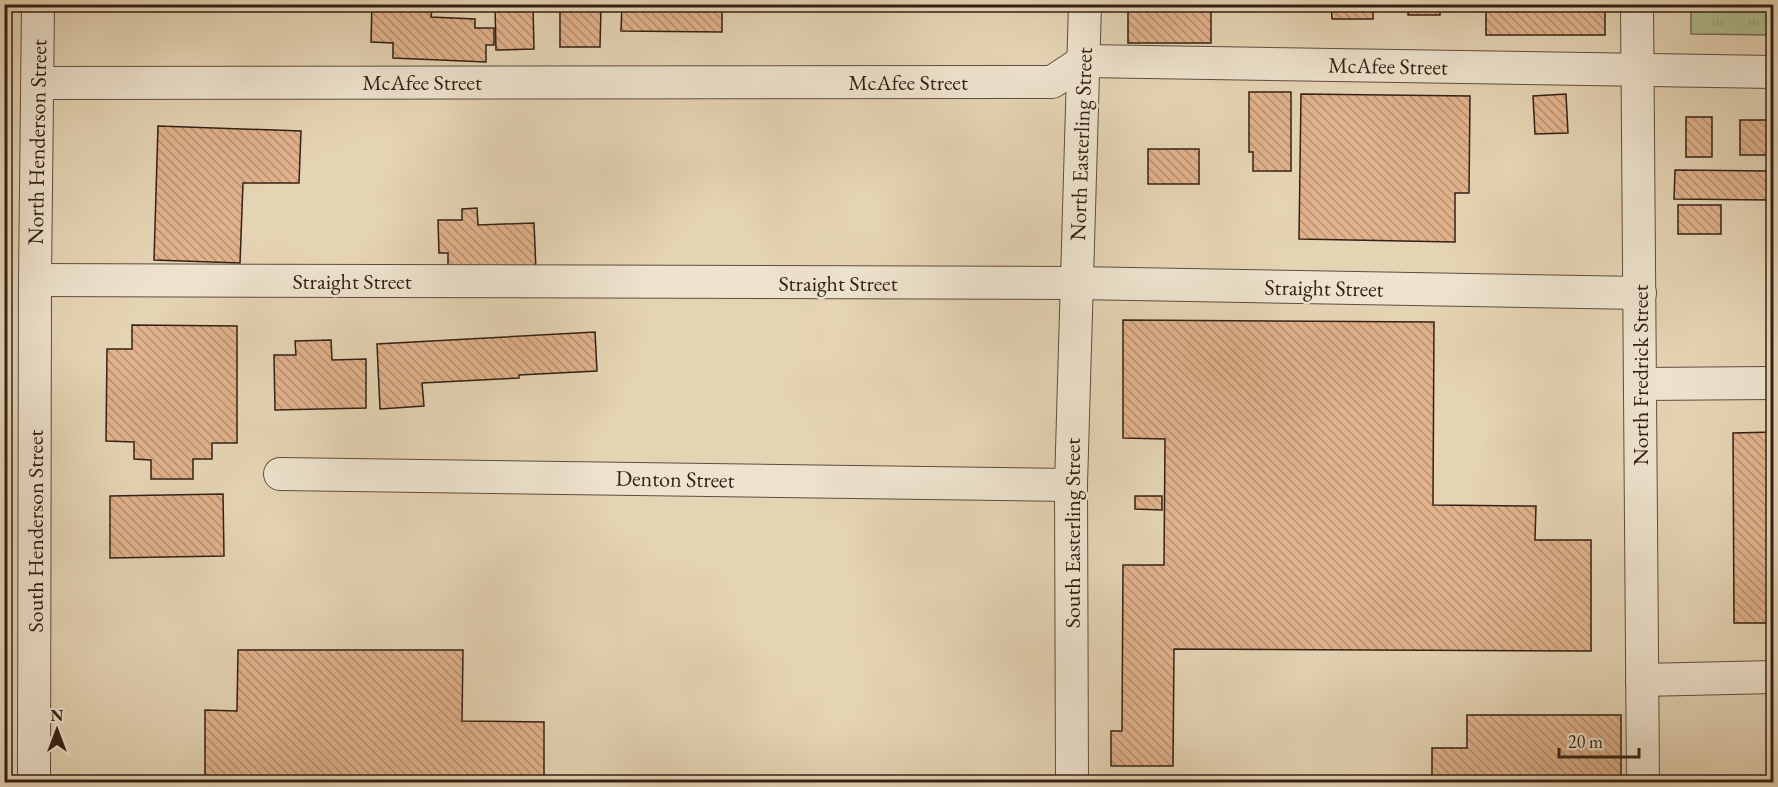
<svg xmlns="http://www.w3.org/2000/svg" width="1778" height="787" font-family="'EB Garamond',serif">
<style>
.park{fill:url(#park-tufts);stroke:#726e52;stroke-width:1.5}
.building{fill:url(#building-back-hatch);stroke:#342015;stroke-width:1.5}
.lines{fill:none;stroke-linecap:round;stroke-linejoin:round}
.minor-casing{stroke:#604d3d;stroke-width:34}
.minor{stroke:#eee3ce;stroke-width:32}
.labels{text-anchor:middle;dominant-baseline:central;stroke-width:5;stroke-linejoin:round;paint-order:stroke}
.street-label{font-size:22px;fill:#342015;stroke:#eee3ce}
</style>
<defs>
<pattern id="park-tufts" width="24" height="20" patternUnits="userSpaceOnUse" patternTransform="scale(1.5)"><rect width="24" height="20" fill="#b1bd8f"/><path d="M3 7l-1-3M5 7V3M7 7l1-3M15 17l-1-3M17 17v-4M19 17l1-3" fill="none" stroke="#99a27a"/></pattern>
<pattern id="building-back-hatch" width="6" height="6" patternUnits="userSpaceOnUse" patternTransform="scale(1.5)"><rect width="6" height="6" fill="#e1b28c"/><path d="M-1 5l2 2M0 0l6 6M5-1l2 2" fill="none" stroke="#b79071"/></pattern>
</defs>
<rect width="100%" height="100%" fill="#e5d4b4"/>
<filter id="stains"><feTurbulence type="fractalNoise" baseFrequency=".00333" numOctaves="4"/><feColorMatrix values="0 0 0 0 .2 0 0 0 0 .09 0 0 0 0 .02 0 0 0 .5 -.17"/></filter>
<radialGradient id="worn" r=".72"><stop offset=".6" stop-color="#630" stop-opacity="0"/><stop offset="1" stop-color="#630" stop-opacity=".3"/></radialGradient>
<!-- park -->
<polygon class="park" points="1691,5 1773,5 1773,35 1691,34"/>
<!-- building -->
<g class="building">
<polygon points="372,4 409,4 409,10 432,10 431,17 475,19 475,28 494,28 494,45 486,45 486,62 393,58 393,43 371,42"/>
<polygon points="622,4 722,4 722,32 621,31"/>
<polygon points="1331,4 1373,4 1373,19 1332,19"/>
<rect x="1408" y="4" width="32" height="11"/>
<rect x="1486" y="4" width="119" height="31"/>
<polygon points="495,6 533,6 534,49 496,50"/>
<polygon points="560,7 601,8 600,47 560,47"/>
<rect x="1128" y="10" width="83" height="33"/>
<polygon points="1249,92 1291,92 1291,171 1253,171 1253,152 1249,152"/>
<polygon points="1301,94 1470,96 1469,193 1455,193 1455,242 1299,239"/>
<polygon points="1566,94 1568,133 1535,134 1533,96"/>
<rect x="1686" y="117" width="26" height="40"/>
<rect x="1740" y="120" width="27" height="35"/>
<polygon points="158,126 301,131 299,183 243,183 240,263 154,260"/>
<rect x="1148" y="149" width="51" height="35"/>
<polygon points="1675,170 1770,171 1770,200 1674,199"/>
<rect x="1678" y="205" width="43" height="29"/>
<polygon points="477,208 478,225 534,223 536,271 448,275 448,253 439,253 438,220 462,220 462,209"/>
<polygon points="1123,320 1434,322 1433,505 1536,506 1535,540 1591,540 1591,651 1174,649 1173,766 1111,766 1111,731 1122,731 1123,565 1164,565 1165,439 1123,438"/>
<polygon points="132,325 237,326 237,443 212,443 212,459 193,459 193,479 151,479 151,460 134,459 134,442 106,441 107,349 132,349"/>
<polygon points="595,332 597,371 519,375 519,378 422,383 424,406 380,409 377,344"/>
<polygon points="331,340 332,360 366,359 366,408 275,410 274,355 296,355 295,341"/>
<polygon points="1774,432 1774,623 1734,623 1733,433"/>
<polygon points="223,494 224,556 110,558 110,496"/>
<polygon points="1135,496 1162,496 1162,510 1135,509"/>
<polygon points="238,650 463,650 462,721 544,722 544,782 205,782 205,710 237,711"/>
<polygon points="1467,715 1621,715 1621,782 1432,782 1432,748 1467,748"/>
</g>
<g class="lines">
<defs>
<g id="minor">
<polyline points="1637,4 1643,782"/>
<polyline points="37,83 1052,82 1084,61 1774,72"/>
<polyline points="35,280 1076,283 1640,293"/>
<polyline points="1640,384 1774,383"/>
<polyline points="280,474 1071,485"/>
<polyline points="1642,680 1774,677"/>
<polyline points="34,782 35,280 38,4"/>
<polyline points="1072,782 1071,485 1085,4"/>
</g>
</defs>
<!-- minor casing -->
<use href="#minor" class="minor-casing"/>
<!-- minor -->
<use href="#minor" class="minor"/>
</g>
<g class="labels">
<!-- street labels -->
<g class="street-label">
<text transform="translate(1388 66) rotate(1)">McAfee Street</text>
<text x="422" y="82">McAfee Street</text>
<text x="908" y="82">McAfee Street</text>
<text transform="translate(37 142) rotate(-89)">North Henderson Street</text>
<text transform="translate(1081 144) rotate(-88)">North Easterling Street</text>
<text x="352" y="281">Straight Street</text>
<text x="838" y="283">Straight Street</text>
<text transform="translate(1324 288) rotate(1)">Straight Street</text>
<text transform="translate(1640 375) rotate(-90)">North Fredrick Street</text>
<text transform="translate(675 479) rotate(1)">Denton Street</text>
<text transform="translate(35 531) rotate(-90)">South Henderson Street</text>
<text transform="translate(1072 533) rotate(-90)">South Easterling Street</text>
</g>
</g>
<!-- margin -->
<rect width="1778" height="787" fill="none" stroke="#e5d4b4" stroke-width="24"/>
<rect x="6" y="6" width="1766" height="775" fill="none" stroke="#342015" stroke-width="3"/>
<rect x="12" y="12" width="1754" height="763" fill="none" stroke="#342015" stroke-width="1.5"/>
<!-- north arrow -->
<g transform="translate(57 730)" stroke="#eee3ce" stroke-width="4.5" paint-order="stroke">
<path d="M0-4.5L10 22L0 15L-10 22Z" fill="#342015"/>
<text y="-9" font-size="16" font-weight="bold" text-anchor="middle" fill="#342015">N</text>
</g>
<!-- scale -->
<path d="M1559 748v9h80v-9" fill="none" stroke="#342015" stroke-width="3"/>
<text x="1568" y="748" font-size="18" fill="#342015" stroke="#eee3ce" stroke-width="4.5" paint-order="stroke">20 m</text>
<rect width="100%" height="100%" filter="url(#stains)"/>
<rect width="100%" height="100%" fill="url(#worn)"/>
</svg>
